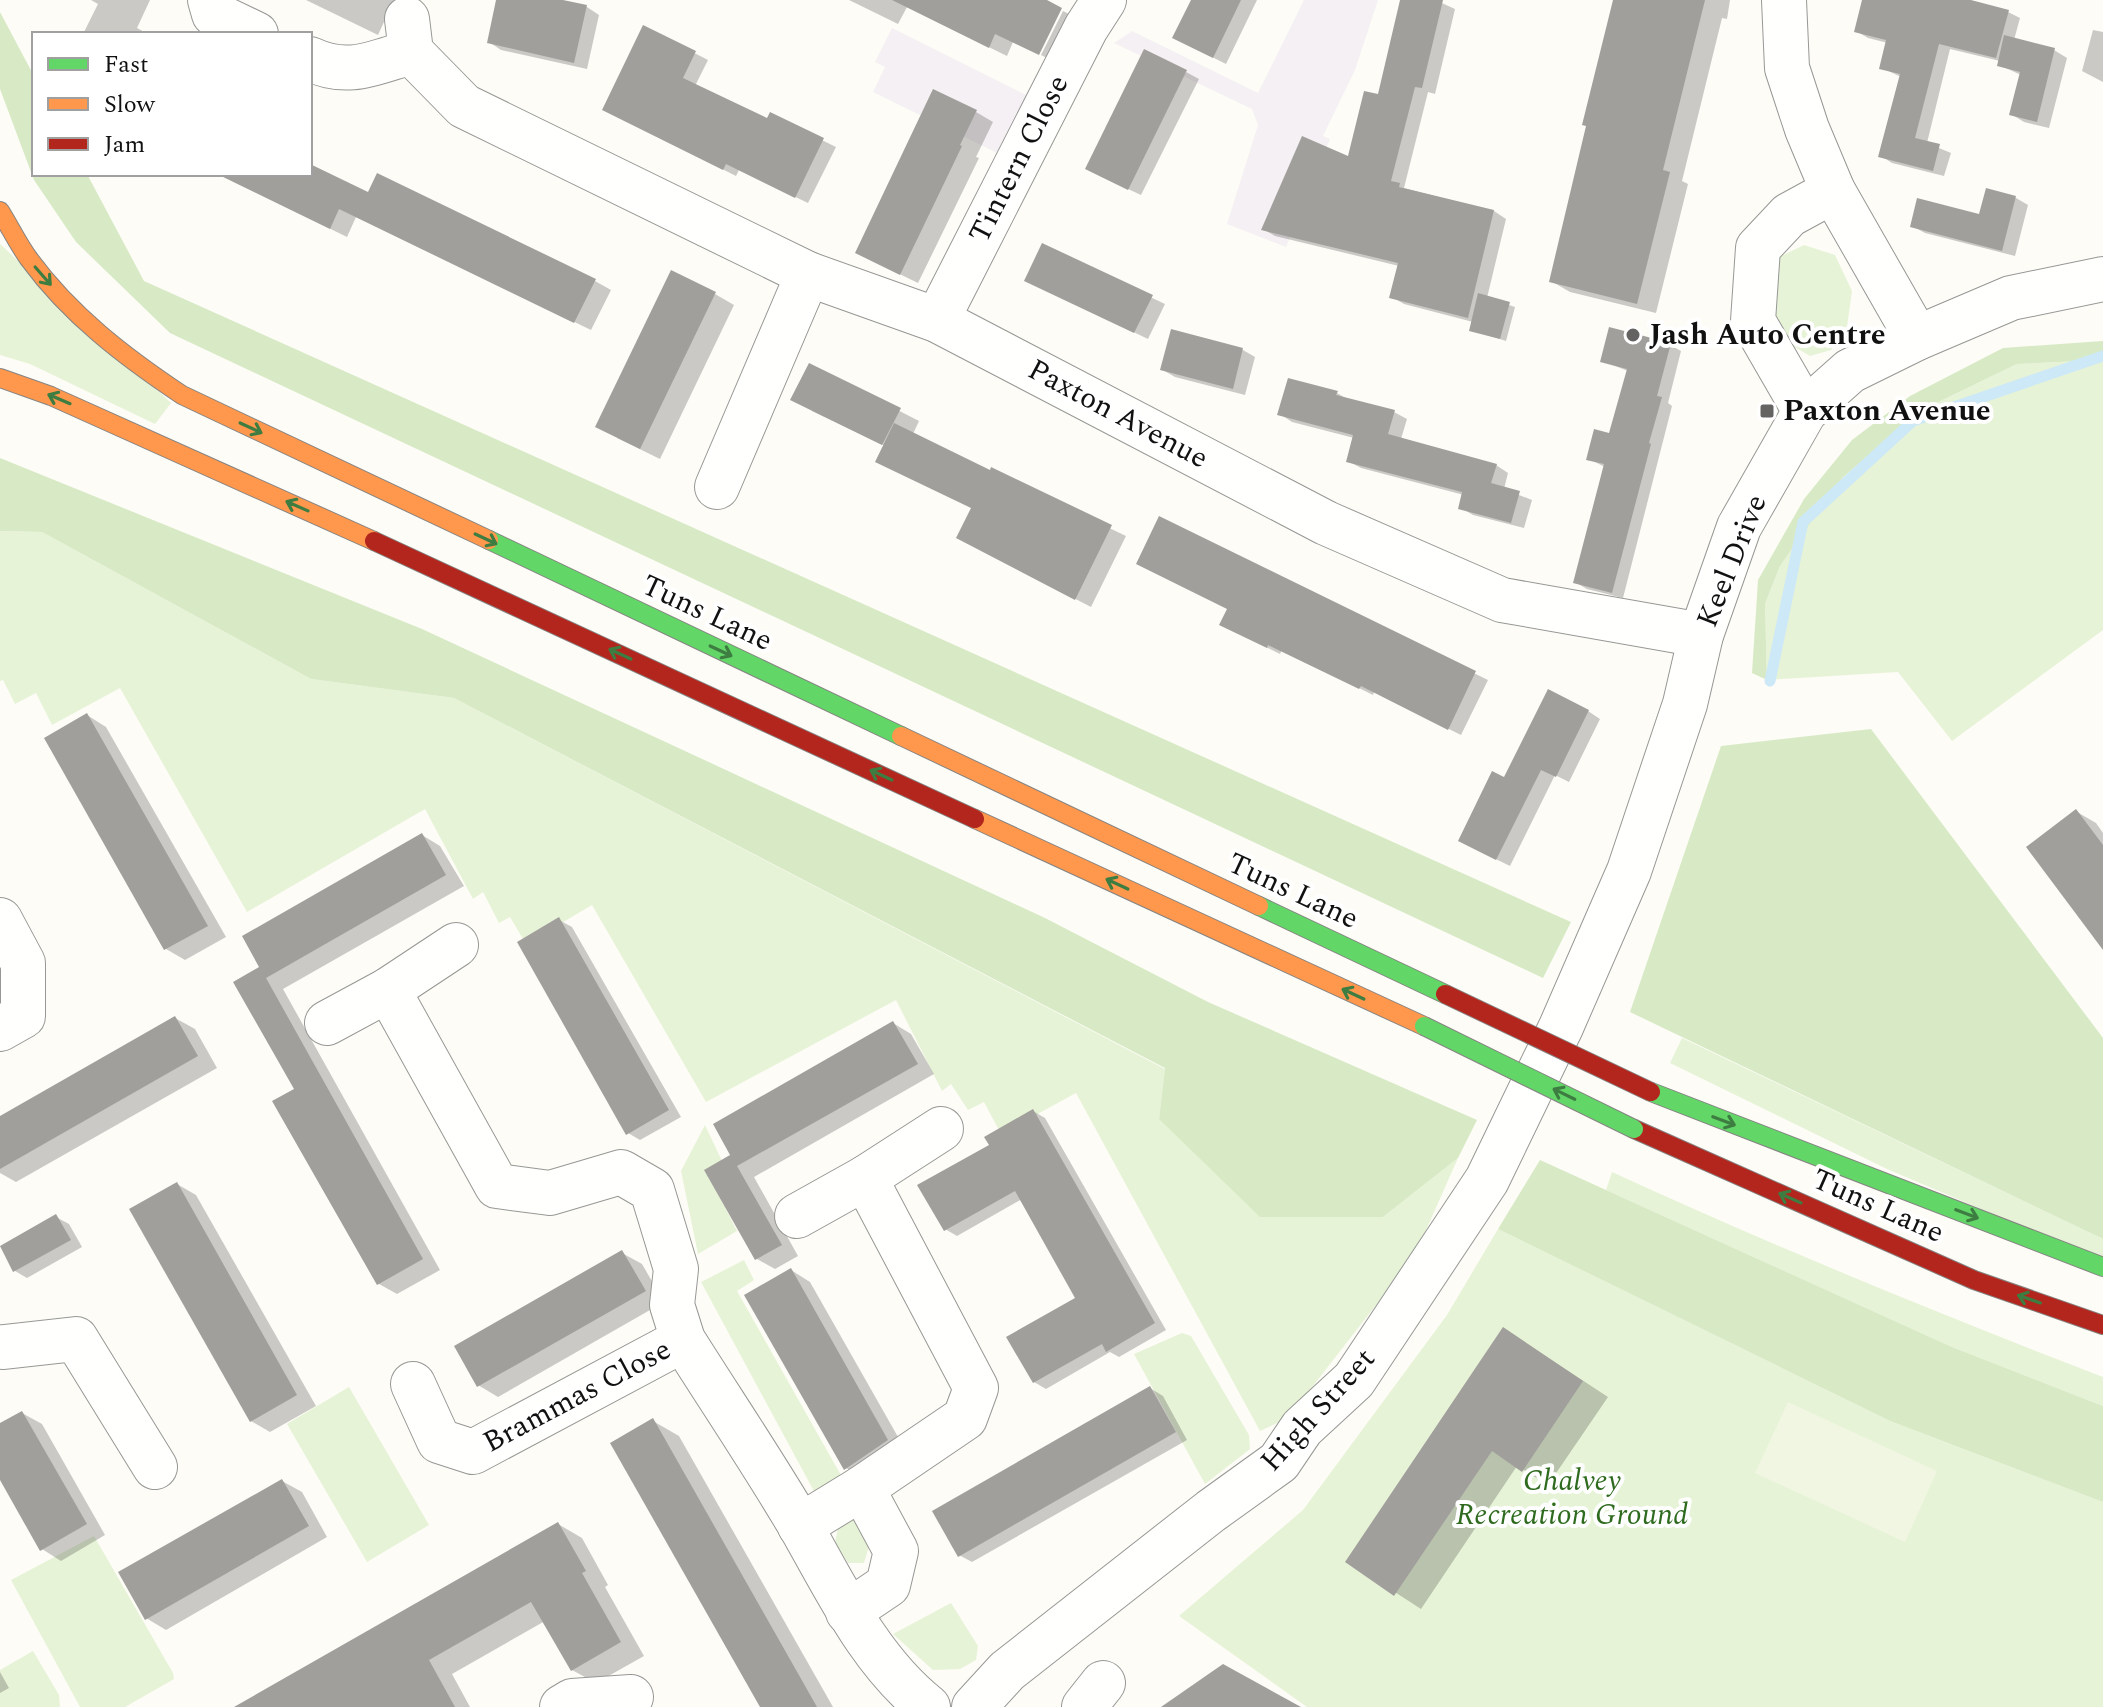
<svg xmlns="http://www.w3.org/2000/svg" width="2103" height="1707" font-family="Spectral,serif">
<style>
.industrial{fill:#f5f0f3}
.green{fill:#e7f3d7}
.forest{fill:#d8eac5}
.pitch{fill:#f0f6e1}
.shadow{fill:#0003}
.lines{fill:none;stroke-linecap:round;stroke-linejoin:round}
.stream{stroke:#cde8f7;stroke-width:11}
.building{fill:#a19f9c}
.street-casing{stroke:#979795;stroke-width:46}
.fast-casing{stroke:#858482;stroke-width:20}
.slow-casing{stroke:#858482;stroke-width:20}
.jam-casing{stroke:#858482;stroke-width:20}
.street{stroke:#fffffe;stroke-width:44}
.fast{stroke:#63d668;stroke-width:18}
.slow{stroke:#ff974d;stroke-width:18}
.jam{stroke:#b3261e;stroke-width:18}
.fast-bridge-casing{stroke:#858482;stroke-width:20;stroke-linecap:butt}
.jam-bridge-casing{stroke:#858482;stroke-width:20;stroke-linecap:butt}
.fast-bridge{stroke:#63d668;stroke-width:18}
.jam-bridge{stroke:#b3261e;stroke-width:18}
.oneway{stroke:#3e7d41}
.poi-dot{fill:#646362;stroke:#fff;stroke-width:3}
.labels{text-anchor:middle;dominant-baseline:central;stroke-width:8;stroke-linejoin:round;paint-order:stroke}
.street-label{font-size:30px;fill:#111;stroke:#fff}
.poi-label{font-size:30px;font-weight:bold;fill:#111;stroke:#fff;text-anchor:start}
.park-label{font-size:30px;font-style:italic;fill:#2f6b1f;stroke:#fff}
</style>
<rect width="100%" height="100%" fill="#fdfcf7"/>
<!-- industrial -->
<g class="industrial">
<polygon points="1304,0 1378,0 1355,70 1323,136 1330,139 1286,247 1227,224 1258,125 1252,109 1114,43 1132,31 1258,93"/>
<polygon points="892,28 1028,96 999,154 873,92 885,67 875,62"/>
</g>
<!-- green -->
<g class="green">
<polygon points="0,244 171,403 155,424 30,364 0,355"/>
<polygon points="1804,245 1835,255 1852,291 1847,327 1831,350 1810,356 1788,343 1775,318 1775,259"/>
<polygon points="2103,360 2103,630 1952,741 1898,672 1767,680 1765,604 1780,566 1843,477 1924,409 2017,364"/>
<polygon points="0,531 42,532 311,679 454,698 1165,1069 1159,1119 1383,1217 1458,1158 1415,1255 1288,1418 1260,1431 1076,1093 1001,1134 984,1102 968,1110 951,1084 942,1091 896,1000 706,1102 592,905 526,944 510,917 499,923 483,892 473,899 425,809 247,912 120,688 52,725 36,693 15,704 3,680 0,681"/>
<polygon points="1682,1038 2103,1239 2103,1261 1887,1169 1670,1063"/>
<polygon points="705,1125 722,1161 707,1172 737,1231 698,1254 681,1171"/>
<path d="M1612 1172C1773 1246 1937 1313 2103 1377V1406L1952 1347 1606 1190Z"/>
<polygon points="1498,1229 1890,1421 2103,1502 2103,1707 1307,1707 1179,1616 1303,1510 1447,1315"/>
<polygon points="744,1260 754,1280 737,1291 842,1477 816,1495 701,1282"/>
<polygon points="1182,1333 1191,1336 1249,1435 1250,1449 1205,1484 1134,1354"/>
<polygon points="349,1387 429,1525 367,1562 287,1424"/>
<polygon points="851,1516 866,1523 870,1543 864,1563 848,1563 835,1543 839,1523"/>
<polygon points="94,1536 173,1673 174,1679 125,1707 80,1707 11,1580"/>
<polygon points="951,1603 978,1646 976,1660 960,1669 933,1670 893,1634"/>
<polygon points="33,1651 59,1695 60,1707 0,1707 0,1670"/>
</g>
<!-- forest -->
<g class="forest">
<polygon points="0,12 34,76 34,174 87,174 144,281 1571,922 1543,978 170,333 76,242 34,180 0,89"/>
<polygon points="2103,341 2103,360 2017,364 1924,409 1843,477 1780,566 1765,604 1767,680 1752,673 1758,580 1804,499 1852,440 1910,396 2003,348"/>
<polygon points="0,458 422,629 1045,918 1208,1002 1477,1120 1458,1158 1383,1217 1260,1217 1159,1119 1165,1068 454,698 311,679 42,532 0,531"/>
<polygon points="1871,729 2103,1038 2103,1239 1630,1012 1721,746"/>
<polygon points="1540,1160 1952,1347 2103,1406 2103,1502 1890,1421 1498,1229"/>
</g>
<!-- pitch -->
<polygon class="pitch" points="1788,1402 1937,1471 1905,1542 1755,1473"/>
<!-- shadow -->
<g class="shadow">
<polygon points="91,0 150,0 137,28 148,34 83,34 98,4"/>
<polygon points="306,0 394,0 378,35"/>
<polygon points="498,0 554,0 587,7 599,15 587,69 501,50 489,42"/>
<polygon points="849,0 1042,0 1013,42 1007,56 907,7 898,24"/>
<polygon points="1194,0 1257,0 1226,64 1188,45"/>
<polygon points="1402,0 1435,0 1455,9 1435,94 1428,92 1404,188 1494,211 1506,219 1487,298 1515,307 1506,341 1471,330 1473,322 1404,304 1392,297 1399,266 1275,236 1263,229 1349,159 1379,97"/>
<polygon points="1647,0 1730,0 1727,19 1722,18 1682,181 1688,184 1656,313 1570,292 1551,281"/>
<polygon points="1864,0 1963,0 2008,12 2020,18 2014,40 2054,50 2067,58 2049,128 2024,122 2011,114 2021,75 1999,65 2000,61 1950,49 1927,143 1951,153 1944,176 1892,163 1881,156 1901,77 1882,68 1888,43 1868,38 1856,31"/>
<polygon points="1063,11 1079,19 1057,63 1041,55"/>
<polygon points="644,27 708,60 695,86 768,121 771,115 836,147 808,203 739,170 736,176 617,116"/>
<polygon points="2093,30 2103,32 2103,82 2082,71"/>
<polygon points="1186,72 1199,79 1141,195 1100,176"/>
<polygon points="976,112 993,122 976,157 979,158 918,283 875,262"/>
<polygon points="310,166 369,195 595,281 611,290 591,330 356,217 347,237 218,174 310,174"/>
<polygon points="1987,190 2016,198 2028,205 2015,256 1925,233 1912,226 1981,216"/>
<polygon points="1043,246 1165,304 1148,339 1039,287"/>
<polygon points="715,294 734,305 660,459 617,438"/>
<polygon points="1172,332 1243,350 1255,357 1245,395 1175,377 1163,370"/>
<polygon points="1670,345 1681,351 1668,403 1672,406 1623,598 1587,589 1575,582 1605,467 1589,459 1611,435 1628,371 1602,361"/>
<polygon points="810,365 919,421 913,434 1126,536 1091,607 974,546 973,509 885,446 812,411"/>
<polygon points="1337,393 1349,400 1394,412 1407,419 1401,439 1496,465 1508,473 1504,489 1532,500 1524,528 1473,515 1461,508 1464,495 1361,468 1348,461 1354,438 1292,422 1280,414"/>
<polygon points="1160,519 1488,680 1461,735 1374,692 1373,695 1282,650 1280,654 1234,631 1229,609"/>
<polygon points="1588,711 1600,719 1569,782 1555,775 1510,866 1473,848 1505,780"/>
<polygon points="87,715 106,727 226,937 185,960 166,949 46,738"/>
<polygon points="2077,812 2096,823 2103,833 2103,939"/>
<polygon points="422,835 440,846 464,886 283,989 440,1270 397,1294 379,1284 296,1089 262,967"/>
<polygon points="559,920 572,927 681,1117 640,1140 628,1133"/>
<polygon points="175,1018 195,1029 217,1068 16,1182 0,1173 0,1118"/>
<polygon points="893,1023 911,1034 934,1074 754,1177 798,1256 775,1269 757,1259 733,1156"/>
<polygon points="1033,1111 1045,1118 1166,1330 1119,1357 1110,1352 1046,1389 1034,1382 1078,1299 1022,1199 957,1236 945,1229 992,1146"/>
<polygon points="177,1184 196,1195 316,1406 270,1432 251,1421"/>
<polygon points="56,1217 69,1224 82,1247 27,1278 15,1271"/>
<polygon points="622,1253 642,1264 664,1302 498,1397 478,1385"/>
<polygon points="791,1270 810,1282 906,1451 865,1479 846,1468"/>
<polygon points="1504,1329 1608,1397 1548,1485 1517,1466 1421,1609 1347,1561"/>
<polygon points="1150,1388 1163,1396 1187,1440 972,1562 959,1555"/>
<polygon points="22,1413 42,1424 105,1535 61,1561 42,1549 0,1476 0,1426"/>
<polygon points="653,1421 679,1436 833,1707 762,1707"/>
<polygon points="282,1481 302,1492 327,1537 166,1630 146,1618"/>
<polygon points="558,1524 582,1538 608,1585 605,1587 644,1656 596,1683 572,1670 545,1621 452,1674 470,1707 238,1707"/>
<polygon points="0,1672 9,1688 0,1693"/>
</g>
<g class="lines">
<!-- stream -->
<polyline class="stream" points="1770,681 1803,522 1913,421 2103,356"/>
</g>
<!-- building -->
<g class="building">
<polygon points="496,0 563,0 587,5 574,63 487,43"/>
<polygon points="892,0 1047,0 1062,8 1039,55 995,34 989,48"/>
<polygon points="1191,0 1241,0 1213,58 1172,38"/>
<polygon points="1400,0 1443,0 1422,88 1415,87 1391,181 1400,183 1399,187 1494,210 1468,318 1389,298 1398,263 1261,230 1302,136 1348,156 1364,91 1378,94"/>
<polygon points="1613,0 1705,0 1663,170 1670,172 1637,304 1549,282 1586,126 1582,125"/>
<polygon points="1862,0 1971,0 2009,10 1996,58 1939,44 1915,138 1940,144 1933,171 1878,157 1900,74 1879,69 1886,40 1854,32"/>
<polygon points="643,25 696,51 683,78 767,118 770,112 824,138 795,198 726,164 723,170 602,110"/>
<polygon points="2004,35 2055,48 2037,122 2009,115 2020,72 1997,66"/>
<polygon points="1144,49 1187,70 1128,190 1085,169"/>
<polygon points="933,89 977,110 960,145 962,146 900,275 855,253"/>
<polygon points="310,164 368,192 377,173 596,279 574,323 339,209 330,229 217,174 310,174"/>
<polygon points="1986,188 2016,196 2002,251 1910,227 1917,198 1979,214"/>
<polygon points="1042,243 1153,295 1134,333 1024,281"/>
<polygon points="671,270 716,292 640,449 595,427"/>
<polygon points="1478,293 1510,302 1500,339 1469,331"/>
<polygon points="1609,327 1671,343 1657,396 1662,397 1649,443 1651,444 1612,593 1573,583 1604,464 1586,460 1594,429 1609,433 1627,369 1600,362"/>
<polygon points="1171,329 1243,348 1233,389 1160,370"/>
<polygon points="809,363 901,408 882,445 790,400"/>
<polygon points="1288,378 1338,391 1336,395 1395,410 1388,434 1497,464 1491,483 1520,491 1511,523 1458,509 1462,492 1346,462 1353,435 1277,415"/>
<polygon points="894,423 990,470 991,467 1112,525 1075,600 956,538 971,508 875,462"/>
<polygon points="1159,516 1476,671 1448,730 1361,686 1359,689 1268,645 1267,648 1219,625 1227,609 1136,564"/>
<polygon points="1548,689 1589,710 1556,777 1541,770 1496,860 1458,841 1492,771 1504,777"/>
<polygon points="87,713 208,926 164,950 44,738"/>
<polygon points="2076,809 2103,845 2103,950 2026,847"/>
<polygon points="422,833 446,875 266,978 423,1259 377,1285 272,1101 294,1089 233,982 259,967 242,936"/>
<polygon points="559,917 669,1110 626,1135 517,942"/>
<polygon points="175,1016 198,1056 0,1169 0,1116"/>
<polygon points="893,1021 918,1064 737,1166 782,1245 755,1260 704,1170 730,1155 713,1124"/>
<polygon points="1033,1109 1155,1323 1106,1352 1102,1344 1033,1383 1006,1337 1075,1298 1015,1191 944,1231 917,1185 989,1145 984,1137"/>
<polygon points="177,1182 297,1395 250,1422 129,1209"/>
<polygon points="56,1214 71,1240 13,1272 0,1246"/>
<polygon points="622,1250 646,1291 477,1387 454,1346"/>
<polygon points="791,1268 888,1440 844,1470 744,1295"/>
<polygon points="1503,1327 1583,1381 1522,1472 1492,1451 1394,1596 1345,1562"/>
<polygon points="1150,1386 1176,1432 958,1557 932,1511"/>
<polygon points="22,1411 87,1524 40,1551 0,1480 0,1423"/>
<polygon points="653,1418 817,1707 760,1707 610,1443"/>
<polygon points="282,1479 309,1526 145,1620 118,1572"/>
<polygon points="558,1522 586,1571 582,1573 621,1642 571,1671 531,1602 429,1660 455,1707 234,1707"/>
<polygon points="1223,1664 1301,1707 1161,1707"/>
</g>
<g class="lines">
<defs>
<g id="street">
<polyline points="210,0 214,14 256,34"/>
<polyline points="1784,0 1787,68 1807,129 1833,191 1917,338"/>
<polyline points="407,19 411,52 464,106 808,274 937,320 1326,523 1502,600 1701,635"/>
<path d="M310 59C348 77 373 63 411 52"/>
<polyline points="937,320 1086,28 1104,0"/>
<polyline points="1805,411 1753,321 1758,248 1789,215 1833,191"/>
<polyline points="717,487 808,274"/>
<polyline points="0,920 23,963 23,1016 0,1029"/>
<path d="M388 990 497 1186 550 1193 621 1172 652 1190 676 1269 672 1305 683 1340C722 1402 764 1464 801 1527 837 1590 870 1661 928 1707"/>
<polyline points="327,1023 388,990 456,945"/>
<polyline points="797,1216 865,1178 941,1129"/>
<polyline points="4,1347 76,1339 155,1467"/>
<polyline points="413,1384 439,1441 473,1452 683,1340"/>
<polyline points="862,1488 965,1418 976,1388 865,1178"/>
<polyline points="800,1526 862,1488 896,1551 888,1585 848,1612"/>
<polyline points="562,1707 572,1701 631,1697"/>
<polyline points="974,1707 1007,1671 1211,1511 1279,1462 1302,1428 1354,1380 1487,1180 1561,1027 1629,871 1685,704 1701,635 1739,527 1805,411 1850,371 1917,338 2011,298 2103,279"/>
<polyline points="1084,1707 1103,1683"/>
</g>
<g id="fast">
<polyline points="489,540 901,736"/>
<polyline points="1259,906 1445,994"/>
<polyline points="1651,1092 2103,1267"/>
</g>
<g id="slow">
<path d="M0 211C10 227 18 244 29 259 70 315 125 357 182 395L489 540"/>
<polyline points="0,378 51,396 374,541"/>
<polyline points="901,736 1259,906"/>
<polyline points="975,819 1424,1026"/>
</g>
<g id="jam">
<polyline points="374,541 975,819"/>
<polyline points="1634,1129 1974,1280 2103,1325"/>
</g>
</defs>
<!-- street casing -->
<use href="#street" class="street-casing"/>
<!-- fast casing -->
<use href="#fast" class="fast-casing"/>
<!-- slow casing -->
<use href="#slow" class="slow-casing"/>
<!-- jam casing -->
<use href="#jam" class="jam-casing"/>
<!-- street -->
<use href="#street" class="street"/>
<!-- fast -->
<use href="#fast" class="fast"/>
<!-- slow -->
<use href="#slow" class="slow"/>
<!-- jam -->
<use href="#jam" class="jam"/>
<defs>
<polyline id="fast-bridge" points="1424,1026 1634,1129"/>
<polyline id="jam-bridge" points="1445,994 1651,1092"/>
</defs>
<!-- fast-bridge casing -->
<use href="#fast-bridge" class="fast-bridge-casing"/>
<!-- jam-bridge casing -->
<use href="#jam-bridge" class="jam-bridge-casing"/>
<!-- fast-bridge -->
<use href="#fast-bridge" class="fast-bridge"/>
<!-- jam-bridge -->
<use href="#jam-bridge" class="jam-bridge"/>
</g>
<!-- one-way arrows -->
<defs><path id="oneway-shaft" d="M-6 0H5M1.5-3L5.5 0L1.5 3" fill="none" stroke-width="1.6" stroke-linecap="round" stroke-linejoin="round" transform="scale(2)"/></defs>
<g class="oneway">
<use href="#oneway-shaft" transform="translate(43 276) rotate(49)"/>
<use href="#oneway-shaft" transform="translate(59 399) rotate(-157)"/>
<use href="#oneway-shaft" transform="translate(251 428) rotate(25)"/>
<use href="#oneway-shaft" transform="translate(297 506) rotate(-156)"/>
<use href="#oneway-shaft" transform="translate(486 539) rotate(25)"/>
<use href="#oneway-shaft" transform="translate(721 651) rotate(25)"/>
<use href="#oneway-shaft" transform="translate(620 654) rotate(-155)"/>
<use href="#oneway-shaft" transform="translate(881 775) rotate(-155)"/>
<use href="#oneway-shaft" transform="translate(1117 884) rotate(-155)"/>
<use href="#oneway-shaft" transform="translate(1353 994) rotate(-155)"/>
<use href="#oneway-shaft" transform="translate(1564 1094) rotate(-154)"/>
<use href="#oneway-shaft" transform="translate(1724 1121) rotate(21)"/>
<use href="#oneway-shaft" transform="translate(1790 1198) rotate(-156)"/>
<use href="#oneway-shaft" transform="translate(1967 1214) rotate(21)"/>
<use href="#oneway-shaft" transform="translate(2029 1299) rotate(-161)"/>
</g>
<!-- markers -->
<g class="poi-dot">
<circle cx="1633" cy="335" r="8"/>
<rect x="1759" y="403" width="16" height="16" rx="4"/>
</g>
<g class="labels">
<!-- street labels -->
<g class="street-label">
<text transform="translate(1019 159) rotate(-63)">Tintern Close</text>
<text transform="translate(1118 414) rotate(28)">Paxton Avenue</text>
<text transform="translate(1732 561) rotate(-68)">Keel Drive</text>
<text transform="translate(707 613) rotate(25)">Tuns Lane</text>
<text transform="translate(1293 891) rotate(25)">Tuns Lane</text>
<text transform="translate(1878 1206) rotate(24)">Tuns Lane</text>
<text transform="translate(577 1396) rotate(-28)">Brammas Close</text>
<text transform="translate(1318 1410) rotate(-48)">High Street</text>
</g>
<!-- poi labels -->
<g class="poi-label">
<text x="1649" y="335">Jash Auto Centre</text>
<text x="1783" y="411">Paxton Avenue</text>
</g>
<!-- park labels -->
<g class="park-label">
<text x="1572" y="1481">Chalvey<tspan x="1572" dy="34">Recreation Ground</tspan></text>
</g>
</g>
<!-- legend -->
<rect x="32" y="32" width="280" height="144" fill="#ffffff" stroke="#a0a0a0" stroke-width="2"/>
<rect x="48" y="58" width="40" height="12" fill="#63d668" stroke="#a0a0a0" stroke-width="2"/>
<text x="104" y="72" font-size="24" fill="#111111">Fast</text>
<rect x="48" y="98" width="40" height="12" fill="#ff974d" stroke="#a0a0a0" stroke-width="2"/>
<text x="104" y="112" font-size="24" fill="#111111">Slow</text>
<rect x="48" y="138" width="40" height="12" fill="#b3261e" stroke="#a0a0a0" stroke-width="2"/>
<text x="104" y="152" font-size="24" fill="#111111">Jam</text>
</svg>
